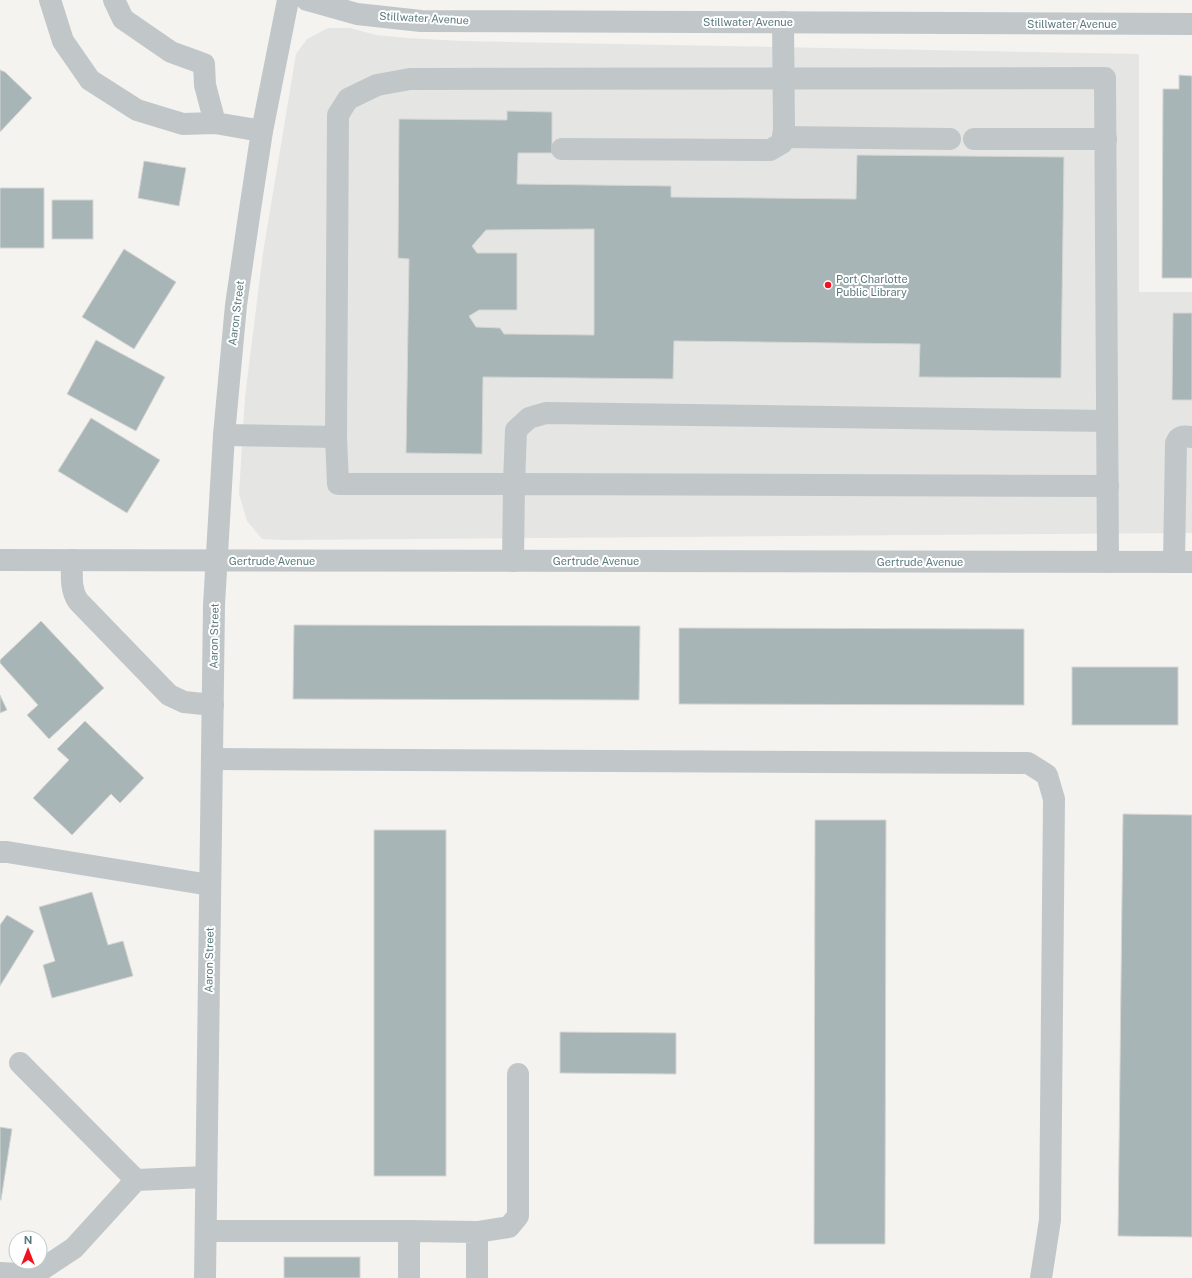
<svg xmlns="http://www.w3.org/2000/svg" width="1192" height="1278" font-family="'Public Sans',sans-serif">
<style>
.built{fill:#e5e5e3}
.building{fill:#a7b5b6;stroke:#d5d5d3;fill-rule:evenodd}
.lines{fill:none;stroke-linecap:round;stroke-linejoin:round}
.minor{stroke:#c1c7c9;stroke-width:22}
.poi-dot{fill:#f3111f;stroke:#fff;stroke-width:1.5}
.labels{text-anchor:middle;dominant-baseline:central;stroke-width:4;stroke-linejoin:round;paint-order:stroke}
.street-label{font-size:11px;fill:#5c797e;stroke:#fff}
.poi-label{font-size:11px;fill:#5c797e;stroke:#fff;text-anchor:start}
</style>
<rect width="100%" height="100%" fill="#f5f3f0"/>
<!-- built -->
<polygon class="built" points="328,28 350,28 376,35 407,38 462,41 1139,54 1139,292 1192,292 1192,533 281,540 262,539 247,521 239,494 245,397 263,253 296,54 307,39"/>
<!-- building -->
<g class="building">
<polygon points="0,70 5,72 32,98 0,132"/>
<polygon points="1179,75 1192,76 1192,278 1162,278 1163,89 1179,89"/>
<path d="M507 111 552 112V153H518L517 184 671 186V197L856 199 857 155 1064 157 1061 378 919 377 920 344 674 341 673 379 483 377 482 454 406 453 409 259 398 258 399 119 507 120ZM594 229V335L504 334 500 328 476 327 469 316 479 310H517V253H477L472 246 486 230Z"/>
<polygon points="144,161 186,168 179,206 138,198"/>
<rect x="0" y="188" width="44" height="60"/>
<rect x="52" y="200" width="41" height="39"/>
<polygon points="124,249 176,282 134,349 82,317"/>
<polygon points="1173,313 1192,313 1192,400 1172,400"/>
<polygon points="96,340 165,377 136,431 67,394"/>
<polygon points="91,418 160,460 127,513 58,471"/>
<polygon points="41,621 104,688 49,739 27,715 38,705 0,663 0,660"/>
<polygon points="294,625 640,626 639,700 293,699"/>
<polygon points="679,628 1024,629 1024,705 679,704"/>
<rect x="1072" y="667" width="106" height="58"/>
<polygon points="0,695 7,710 0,713"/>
<polygon points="85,721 144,778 120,803 111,794 72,835 33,798 69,760 57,749"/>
<polygon points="1123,814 1192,815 1192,1237 1118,1236"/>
<polygon points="815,820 886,820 885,1244 814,1244"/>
<rect x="374" y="830" width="72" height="346"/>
<polygon points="92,892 108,945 123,941 133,976 52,998 43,965 55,961 39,907"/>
<polygon points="7,915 34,931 0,986 0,925"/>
<polygon points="560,1032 676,1033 676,1074 560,1073"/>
<polygon points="0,1127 12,1129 1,1200 0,1200"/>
<rect x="284" y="1257" width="76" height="21"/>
</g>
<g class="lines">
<!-- minor -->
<g class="minor">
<polyline points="50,0 63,41 90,80 137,110 183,124 215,123 262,131"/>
<polyline points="114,0 123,19 171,52 204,64 205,85 215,123"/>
<polyline points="307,0 357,14 421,21 1192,24"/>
<polyline points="783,137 950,139"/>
<polyline points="974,139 1106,139"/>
<polyline points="562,149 770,150 782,143 784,130 783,22"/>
<polyline points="224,435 336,437 338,115 348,99 377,85 410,79 1105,78 1108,562"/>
<polyline points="336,437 338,484 514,484 516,430 529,418 546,413 1107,421"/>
<polyline points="0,560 1192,562"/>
<path d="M72 560C72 575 70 589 78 601L169 695 184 702 213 705"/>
<polyline points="513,561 514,484 1108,486"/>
<path d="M1174 562 1176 443C1179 435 1185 436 1192 437"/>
<polyline points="212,759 1028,763 1047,775 1054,799 1050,1220 1041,1278"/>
<polyline points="0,852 7,852 210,885"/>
<polyline points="20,1063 136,1180"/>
<polyline points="206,1231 409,1231 409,1278"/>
<polyline points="409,1231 477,1232 477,1278"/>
<polyline points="477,1232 509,1227 518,1216 518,1074"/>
<polyline points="0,1273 20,1274 41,1270 74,1248 136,1180 206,1177"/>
<polyline points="205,1278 214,605 224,435 236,305 249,216 262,131 288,0"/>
</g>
</g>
<!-- markers -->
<circle class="poi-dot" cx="828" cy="285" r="4"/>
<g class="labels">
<!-- street labels -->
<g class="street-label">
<text transform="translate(424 18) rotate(3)">Stillwater Avenue</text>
<text x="748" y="22">Stillwater Avenue</text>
<text x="1072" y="24">Stillwater Avenue</text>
<text transform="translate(236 313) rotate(-83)">Aaron Street</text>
<text x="272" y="561">Gertrude Avenue</text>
<text x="596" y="561">Gertrude Avenue</text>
<text x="920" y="562">Gertrude Avenue</text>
<text transform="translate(214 636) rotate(-89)">Aaron Street</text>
<text transform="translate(209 960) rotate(-89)">Aaron Street</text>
</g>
<!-- poi labels -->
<g class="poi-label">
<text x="836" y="279">Port Charlotte<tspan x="836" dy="13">Public Library</tspan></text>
</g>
</g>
<!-- north arrow -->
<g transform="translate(28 1250)"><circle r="19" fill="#ffffff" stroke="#bec9cb"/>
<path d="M0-3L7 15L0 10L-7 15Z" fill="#f3111f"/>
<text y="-6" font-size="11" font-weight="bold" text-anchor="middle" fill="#5c797e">N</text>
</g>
</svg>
